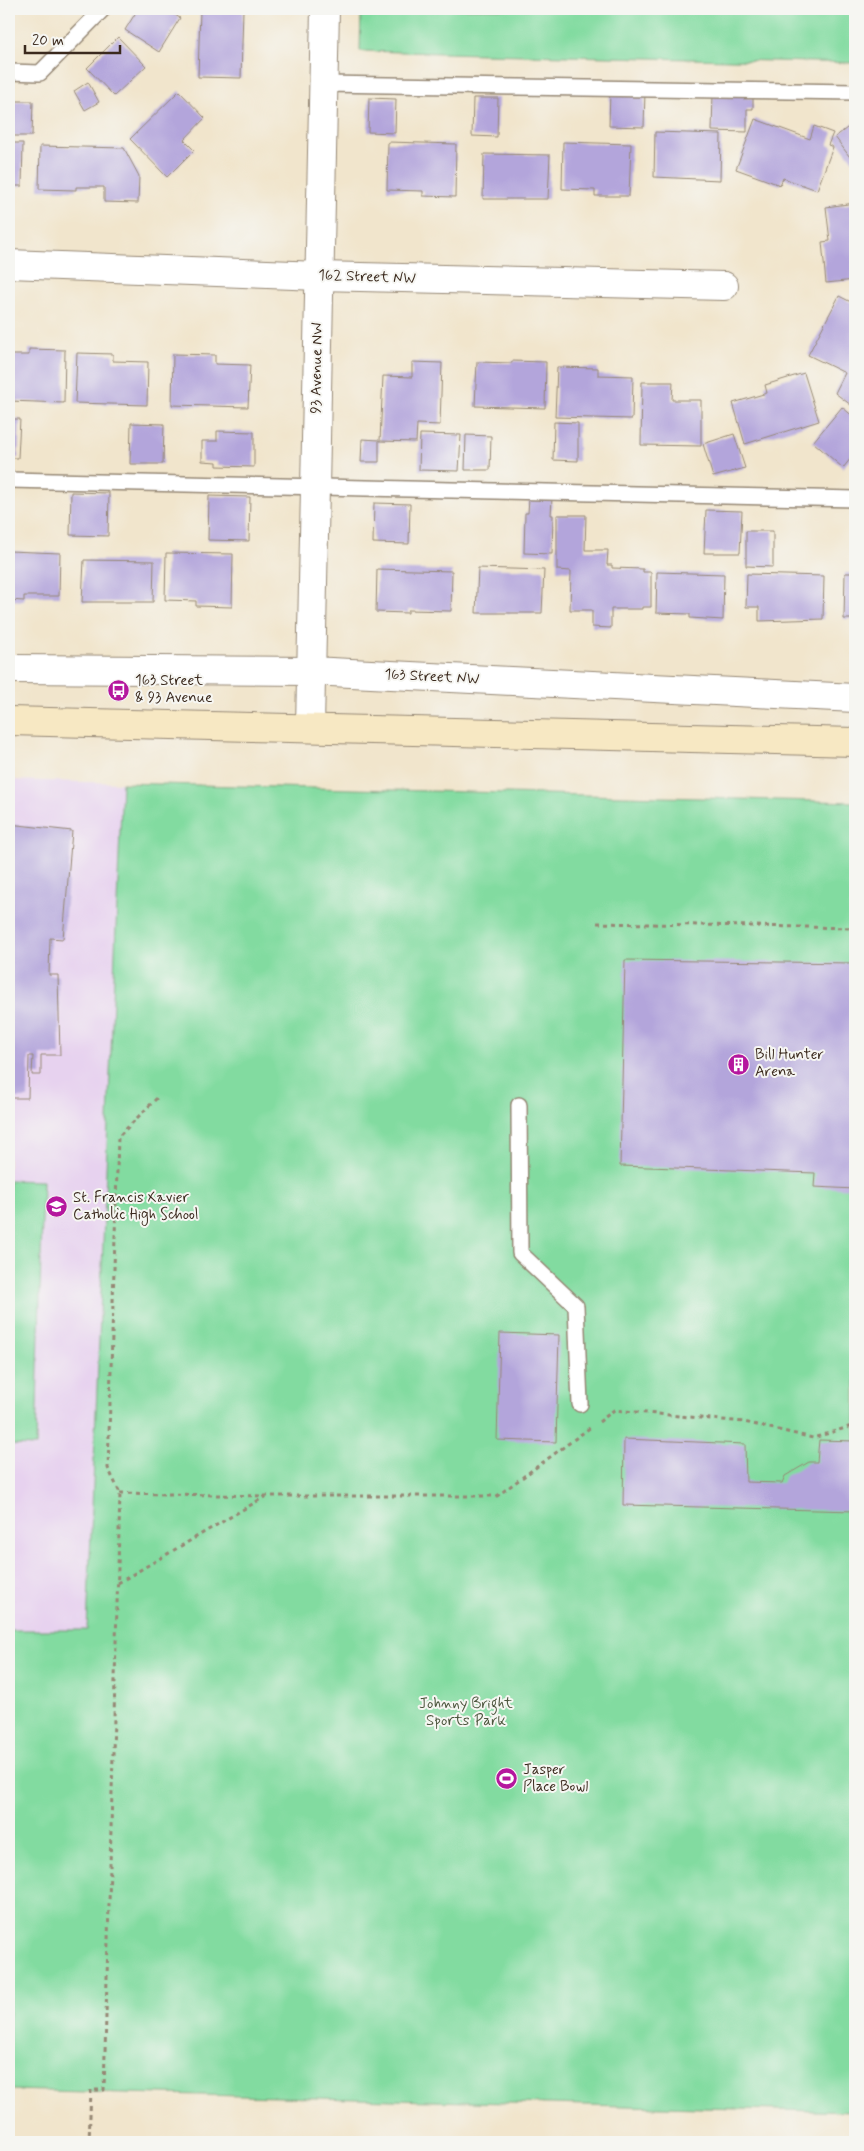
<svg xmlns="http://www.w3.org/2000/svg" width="864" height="2151" font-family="Mynerve,sans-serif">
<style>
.built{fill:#e7d2ef}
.green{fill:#82dba0;stroke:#5e825f}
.building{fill:#b3a5db}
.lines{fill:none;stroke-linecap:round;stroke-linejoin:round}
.service-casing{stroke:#968875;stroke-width:18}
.minor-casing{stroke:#968875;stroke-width:30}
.secondary-casing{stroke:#968875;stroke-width:30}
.path{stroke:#968875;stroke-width:3;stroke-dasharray:4 4;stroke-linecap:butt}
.service{stroke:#fff;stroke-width:15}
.minor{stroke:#fff;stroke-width:28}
.secondary{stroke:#f7e8c3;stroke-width:28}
.labels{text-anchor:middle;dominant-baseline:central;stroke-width:4;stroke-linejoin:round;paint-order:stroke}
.street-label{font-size:15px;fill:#3b2a1e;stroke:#f6f6f2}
.poi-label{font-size:15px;fill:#3b2a1e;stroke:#f6f6f2;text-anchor:start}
.park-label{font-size:15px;fill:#4d563e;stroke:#f6f6f2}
</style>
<rect width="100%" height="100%" fill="#f6f6f2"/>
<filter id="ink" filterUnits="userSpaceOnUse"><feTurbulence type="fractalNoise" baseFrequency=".02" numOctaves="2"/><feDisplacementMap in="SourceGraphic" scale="10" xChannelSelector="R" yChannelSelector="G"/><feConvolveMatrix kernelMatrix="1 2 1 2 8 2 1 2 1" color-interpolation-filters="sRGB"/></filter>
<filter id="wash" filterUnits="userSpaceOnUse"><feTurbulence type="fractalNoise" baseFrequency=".0096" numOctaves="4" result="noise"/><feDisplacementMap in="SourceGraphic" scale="20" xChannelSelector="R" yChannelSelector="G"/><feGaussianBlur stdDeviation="1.12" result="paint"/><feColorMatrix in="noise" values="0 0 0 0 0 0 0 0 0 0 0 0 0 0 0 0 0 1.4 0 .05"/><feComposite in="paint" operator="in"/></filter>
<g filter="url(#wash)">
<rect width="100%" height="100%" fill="#f1e5cc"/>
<!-- built -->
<polygon class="built" points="9,780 122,783 87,1630 9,1630"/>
<!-- green -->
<g class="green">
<polygon points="361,9 855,9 855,63 360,51"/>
<polygon points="122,783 855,802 855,2112 9,2090 9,1630 87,1630"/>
<polygon points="9,1180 43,1181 36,1446 9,1445"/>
</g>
<g id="blocks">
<!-- building -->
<g class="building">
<polygon points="138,9 165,9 180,18 159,52 125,30"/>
<polygon points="200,9 243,10 241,78 198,77"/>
<polygon points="118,37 146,66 114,96 87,68"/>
<polygon points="88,82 99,102 85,110 74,91"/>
<polygon points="610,90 645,91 644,127 609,126"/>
<polygon points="179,91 205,118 184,140 194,150 167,177 130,139"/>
<polygon points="713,93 747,94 747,98 753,98 753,109 747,109 747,132 712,131"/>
<polygon points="369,98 396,99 395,133 368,132"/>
<polygon points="473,98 498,98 497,137 472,136"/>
<polygon points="9,101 33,101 32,136 9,136"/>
<polygon points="755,119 810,139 814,126 833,133 828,145 833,147 817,190 783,178 780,185 736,169"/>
<polygon points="855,122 855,164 835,137"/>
<polygon points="655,132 721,134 720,180 654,177"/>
<polygon points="388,142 456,144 455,197 423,196 423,191 387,190"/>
<polygon points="563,142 631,144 629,196 595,196 595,190 562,189"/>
<polygon points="9,143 23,143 22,186 9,186"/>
<polygon points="40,146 124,148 139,176 138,203 104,202 104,187 76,187 76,190 39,189"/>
<polygon points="484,154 550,155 548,199 483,199"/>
<polygon points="855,203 855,280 826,283 822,242 830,241 826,207"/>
<polygon points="839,296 855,304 855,408 835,393 845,373 808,355"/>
<polygon points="29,349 65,350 64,403 9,401 9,355 29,355"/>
<polygon points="77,353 113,354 113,361 148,362 147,405 75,403"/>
<polygon points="173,354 215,355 215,364 250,365 248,407 172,405"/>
<polygon points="512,361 546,362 545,408 475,406 477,362 512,363"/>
<polygon points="412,362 442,363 440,425 417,424 416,442 380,441 383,376 412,377"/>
<polygon points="557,367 598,368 598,375 633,376 632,419 555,417"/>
<polygon points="804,373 819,421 745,444 733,403 767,393 765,385"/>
<polygon points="642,382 673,382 672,400 701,400 701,446 641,445"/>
<polygon points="842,407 855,418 855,453 843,468 813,442"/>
<polygon points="9,419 20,419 18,458 9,458"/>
<polygon points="554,422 578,423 578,461 553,460"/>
<polygon points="131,423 164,424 163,464 130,464"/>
<polygon points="217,431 254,432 254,467 217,466 217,462 202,461 202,441 217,441"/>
<polygon points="420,434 461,435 459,471 419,470"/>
<polygon points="734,434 745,468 713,477 703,444"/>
<polygon points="466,435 491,436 490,470 465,470"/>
<polygon points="362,439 379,440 379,462 361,462"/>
<polygon points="71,492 109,493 108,536 70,535"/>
<polygon points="209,496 250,497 249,541 208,540"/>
<polygon points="529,498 552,498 551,515 553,515 552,554 524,553 525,513 528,513"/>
<polygon points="374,503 410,504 409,544 373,543"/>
<polygon points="706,510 742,511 740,553 704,553"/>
<polygon points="557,515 586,515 585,550 608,550 607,565 612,565 612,568 643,569 643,572 651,572 651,607 642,607 642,609 611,609 611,628 592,627 592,610 570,610 571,571 557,570"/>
<polygon points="746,531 773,531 773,567 746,566"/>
<polygon points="9,551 60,553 59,596 24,596 24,601 9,600"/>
<polygon points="166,553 233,554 232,607 196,606 196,601 165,600"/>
<polygon points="84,560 154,561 153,602 82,602"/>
<polygon points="478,568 544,570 542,613 476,613"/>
<polygon points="377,569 452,571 451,611 408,610 408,613 376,612"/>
<polygon points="657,572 724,574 723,620 690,618 690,614 656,613"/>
<polygon points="845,573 855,573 855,619 844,619"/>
<polygon points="747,574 824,576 823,619 759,621 759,607 746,607"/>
<polygon points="9,824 72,831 63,939 50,938 49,975 58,975 60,1055 41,1055 41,1075 32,1075 33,1056 29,1056 28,1098 9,1098"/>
<polygon points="625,960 855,963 855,1189 814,1187 815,1173 620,1166"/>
<polygon points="500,1333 559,1335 556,1442 497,1440"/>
<polygon points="624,1439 745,1444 746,1482 782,1483 785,1476 809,1462 817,1462 819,1440 855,1441 855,1511 623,1505"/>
</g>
</g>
</g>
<g filter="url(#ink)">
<use href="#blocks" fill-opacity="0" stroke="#968875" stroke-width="1"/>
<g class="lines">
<defs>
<g id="service">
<polyline points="9,72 40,73 103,9"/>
<polyline points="324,84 855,92"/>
<polyline points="9,480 855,499"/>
<polyline points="519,1105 520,1253 576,1306 580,1404"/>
</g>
<g id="minor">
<polyline points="9,264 319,276 724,286"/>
<polyline points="9,669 311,671 855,698"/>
<polyline points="310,727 325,9"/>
</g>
<polyline id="secondary" points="9,721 855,742"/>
</defs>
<!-- service casing -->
<use href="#service" class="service-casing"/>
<!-- minor casing -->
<use href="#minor" class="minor-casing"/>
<!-- secondary casing -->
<use href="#secondary" class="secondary-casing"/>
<!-- path -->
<g class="path">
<polyline points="597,923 855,928"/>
<polyline points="599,1422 614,1410 744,1422 813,1438 855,1425"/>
<polyline points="120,1493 266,1496 497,1496 591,1427"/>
<polyline points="118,1583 266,1496"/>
<polyline points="89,2142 91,2090 104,2090 120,1493 108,1468 118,1137 157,1098"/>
</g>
<!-- service -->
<use href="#service" class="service"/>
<!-- minor -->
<use href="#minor" class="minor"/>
<!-- secondary -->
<use href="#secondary" class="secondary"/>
</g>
</g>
<!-- icons -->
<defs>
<symbol id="bus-disc" viewBox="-11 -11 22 22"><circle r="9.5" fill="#b5179e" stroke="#f6f6f2"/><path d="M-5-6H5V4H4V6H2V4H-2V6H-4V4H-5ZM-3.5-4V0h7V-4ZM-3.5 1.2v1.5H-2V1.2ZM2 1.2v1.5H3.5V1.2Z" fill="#fff"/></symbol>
<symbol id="building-disc" viewBox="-11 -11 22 22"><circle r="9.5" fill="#b5179e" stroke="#f6f6f2"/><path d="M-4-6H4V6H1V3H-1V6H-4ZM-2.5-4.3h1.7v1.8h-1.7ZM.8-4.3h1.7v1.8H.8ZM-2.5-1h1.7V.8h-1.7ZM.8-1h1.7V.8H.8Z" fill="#fff"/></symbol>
<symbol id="school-disc" viewBox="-11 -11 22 22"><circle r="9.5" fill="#b5179e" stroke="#f6f6f2"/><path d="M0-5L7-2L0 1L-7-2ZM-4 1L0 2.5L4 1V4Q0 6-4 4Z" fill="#fff"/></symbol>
<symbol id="stadium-disc" viewBox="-11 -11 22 22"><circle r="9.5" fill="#b5179e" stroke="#f6f6f2"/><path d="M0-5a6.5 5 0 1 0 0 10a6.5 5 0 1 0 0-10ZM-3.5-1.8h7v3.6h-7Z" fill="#fff"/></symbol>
</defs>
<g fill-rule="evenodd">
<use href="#bus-disc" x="106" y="678" width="25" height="25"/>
<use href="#building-disc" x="726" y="1052" width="25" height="25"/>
<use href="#school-disc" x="44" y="1194" width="25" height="25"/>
<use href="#stadium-disc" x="494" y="1766" width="25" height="25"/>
</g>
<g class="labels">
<!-- street labels -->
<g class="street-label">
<text transform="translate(367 277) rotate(2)">162 Street NW</text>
<text transform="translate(317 368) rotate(-89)">93 Avenue NW</text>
<text transform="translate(432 677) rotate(3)">163 Street NW</text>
</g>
<!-- poi labels -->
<g class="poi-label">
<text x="135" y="681">163 Street<tspan x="135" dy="17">&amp; 93 Avenue</tspan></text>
<text x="755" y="1055">Bill Hunter<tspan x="755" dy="17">Arena</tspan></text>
<text x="73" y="1198">St. Francis Xavier<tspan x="73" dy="17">Catholic High School</tspan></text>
<text x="523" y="1770">Jasper<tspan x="523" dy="17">Place Bowl</tspan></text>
</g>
<!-- park labels -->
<g class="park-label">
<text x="466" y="1704">Johnny Bright<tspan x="466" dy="17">Sports Park</tspan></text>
</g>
</g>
<!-- margin -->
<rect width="864" height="2151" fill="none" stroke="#f6f6f2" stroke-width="30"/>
<!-- scale -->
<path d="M25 45v8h95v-8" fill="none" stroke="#3b2a1e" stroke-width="2.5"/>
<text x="32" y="45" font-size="15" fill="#3b2a1e" stroke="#f6f6f2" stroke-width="4" paint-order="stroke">20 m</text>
</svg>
